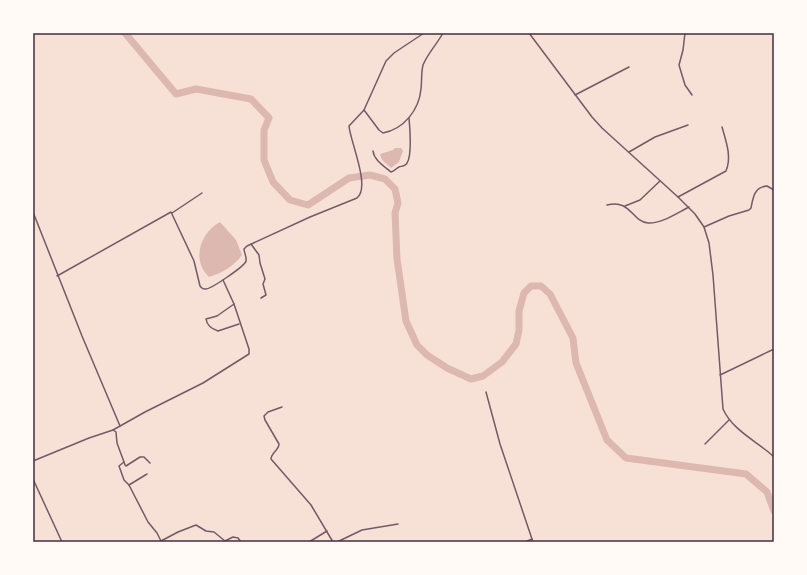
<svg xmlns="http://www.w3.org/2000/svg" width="807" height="575" font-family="'PT Sans',sans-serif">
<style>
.water{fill:#dcb8b0}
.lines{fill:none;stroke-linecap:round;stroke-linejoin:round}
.river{stroke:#dcb8b0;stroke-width:7}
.minor{stroke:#755966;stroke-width:1.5}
.neatline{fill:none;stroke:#4a2c40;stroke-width:1.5}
</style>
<rect width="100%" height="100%" fill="#f7e1d7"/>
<!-- water -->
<g class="water">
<path d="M395 148H401L403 151 399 162 391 168C385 162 382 162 380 154L393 150Z"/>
<path d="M220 222 236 240 242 255C234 266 222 273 209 277 191 260 200 233 220 222Z"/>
</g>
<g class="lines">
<!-- river -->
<polyline class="river" points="125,33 176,94 196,89 251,99 269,118 264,130 264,160 273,182 290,200 308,205 349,178 370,175 385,179 395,189 398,203 395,213 397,259 406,321 417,345 427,355 447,368 471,379 483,376 502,362 516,344 519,330 519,311 524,293 531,286 541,286 550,294 573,338 576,363 607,440 626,458 746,474 767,492 774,511"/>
<!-- minor -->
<g class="minor">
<path d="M529 33 592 117 602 128 678 197 695 214 704 227 709 243 713 275 723 409C733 431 757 441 774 457"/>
<polyline points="685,33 683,50 679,65 685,85 692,95"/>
<polyline points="575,95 629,67"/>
<path d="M364 110 379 130 383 133C404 129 419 110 421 89 422 81 421 73 423 65 428 53 437 44 443 33"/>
<path d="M373 151C374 160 384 166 391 172 395 171 395 169 399 167 402 166 406 166 407 163 412 156 410 128 409 118"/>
<polyline points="629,152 655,137 688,125"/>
<path d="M678 197 726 171C732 157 726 141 722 127"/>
<path d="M607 205C631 199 631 221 648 223 661 224 677 213 689 207"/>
<polyline points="625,206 640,200 660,181"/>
<polyline points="33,212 82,336 120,426"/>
<polyline points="172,213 202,193"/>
<path d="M704 227 729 216 749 210 751 208C753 198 754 187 767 186L774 190"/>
<polyline points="251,244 259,255 260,263 265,279 263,284 266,295 261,298"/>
<path d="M57 276 171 212 194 261 200 286C202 288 202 289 205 289 210 290 245 266 246 261 247 257 244 253 244 249L247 246 310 217 357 198C371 187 350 141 349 126L364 110 386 61 394 53 424 33"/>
<path d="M234 304 217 316 206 319C207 326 212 329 218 331L239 324"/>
<polyline points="720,375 774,349"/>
<polyline points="486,392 500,444 533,542"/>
<path d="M282 407 268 412 264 416 265 420 279 444C279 450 271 453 271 459L311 505 333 542"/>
<polyline points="113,430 116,432 117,443 124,462 119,466 124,480 129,485 148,522 157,533 161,541 160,542"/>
<polyline points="705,444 729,420"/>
<polyline points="33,461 89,438 113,430 145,412 203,383 249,354 249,349 234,304 223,280"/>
<polyline points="124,462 125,465 126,466 140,457 144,457 150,463"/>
<polyline points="33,479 62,542"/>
<polyline points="129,485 147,474"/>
<polyline points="161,541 178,532 196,525 206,531 214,532 225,541 233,537 238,538 241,542"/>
<polyline points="309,542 327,531"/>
<polyline points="337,542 362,530 398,524"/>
<polyline points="525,542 532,539"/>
</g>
</g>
<!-- border -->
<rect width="807" height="575" fill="none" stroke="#fffaf5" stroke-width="68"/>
<rect x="34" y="34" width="739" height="507" class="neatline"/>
</svg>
